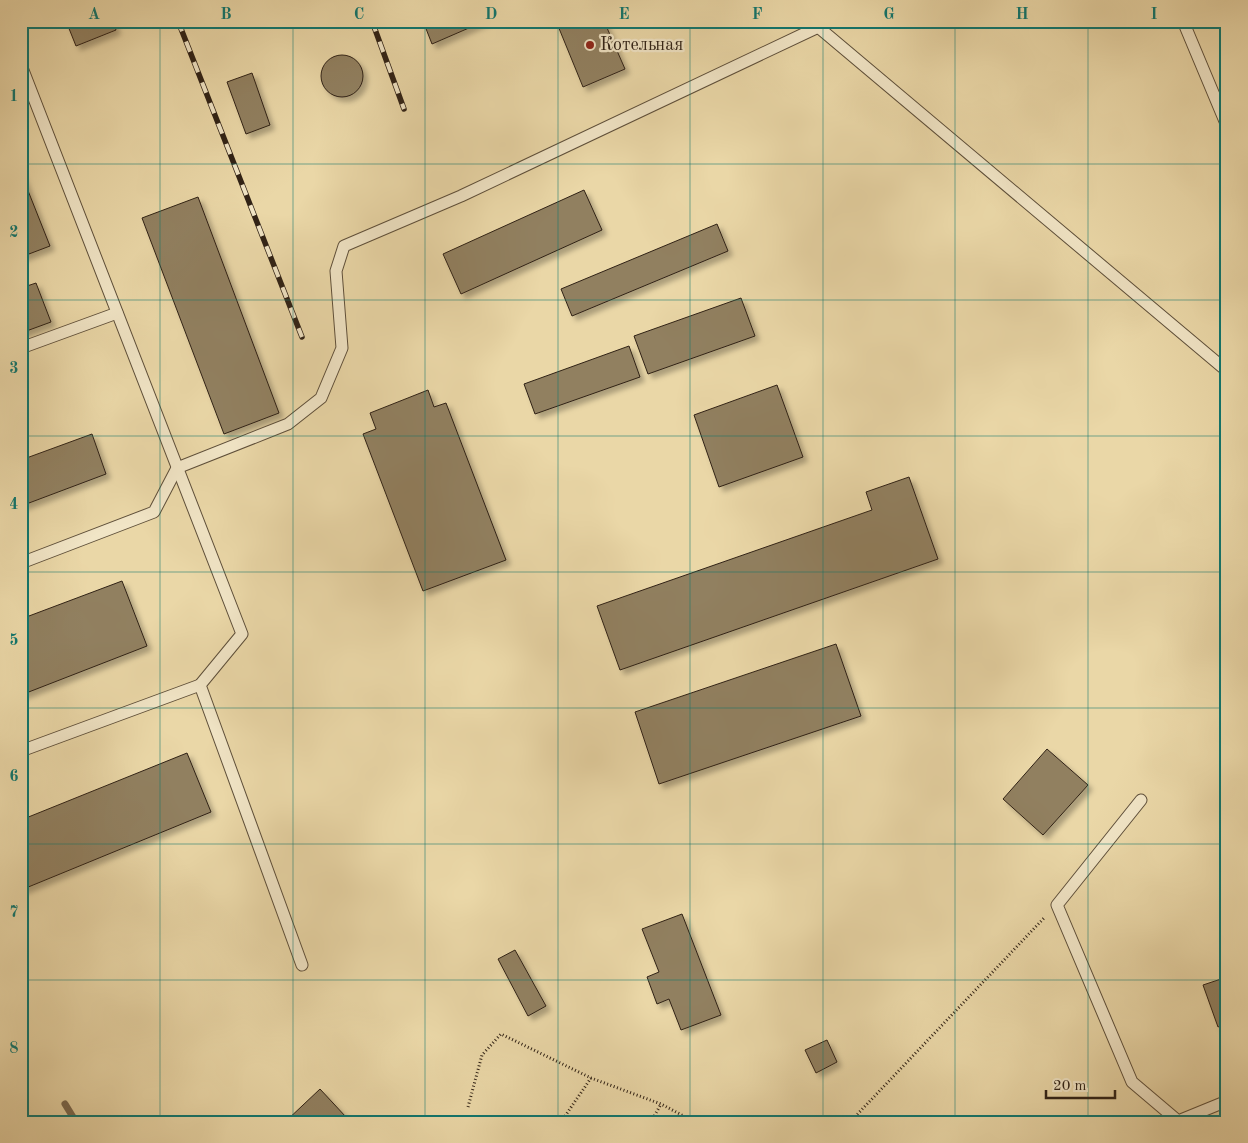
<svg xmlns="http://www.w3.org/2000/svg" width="1248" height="1143" font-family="'Old Standard TT',serif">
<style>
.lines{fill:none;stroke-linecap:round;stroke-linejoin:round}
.stream{stroke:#7a6950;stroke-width:7}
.building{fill:#918061;stroke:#302216;filter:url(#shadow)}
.service-casing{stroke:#5e4f3a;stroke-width:13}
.path{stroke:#302216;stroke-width:3;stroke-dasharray:1 2.5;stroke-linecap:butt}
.service{stroke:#f1e5c6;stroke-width:11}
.rail-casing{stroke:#302216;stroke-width:5.5}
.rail{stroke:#f1e5c6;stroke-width:4;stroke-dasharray:11;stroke-linecap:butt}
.grid{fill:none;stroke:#0f766e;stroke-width:1;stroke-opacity:0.55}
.poi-dot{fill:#8f2418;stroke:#f1e5c6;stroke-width:2}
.labels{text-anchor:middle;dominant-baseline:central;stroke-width:4.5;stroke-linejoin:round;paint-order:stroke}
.poi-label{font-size:18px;fill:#302216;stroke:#f1e5c6;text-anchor:start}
.neatline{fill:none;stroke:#0f766e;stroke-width:2}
.grid-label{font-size:16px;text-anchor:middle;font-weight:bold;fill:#0f766e}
</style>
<defs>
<filter id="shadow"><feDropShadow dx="4.5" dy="4.5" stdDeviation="2.5" flood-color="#0004"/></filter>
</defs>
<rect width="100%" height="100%" fill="#ead7a7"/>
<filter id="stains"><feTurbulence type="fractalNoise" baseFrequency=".004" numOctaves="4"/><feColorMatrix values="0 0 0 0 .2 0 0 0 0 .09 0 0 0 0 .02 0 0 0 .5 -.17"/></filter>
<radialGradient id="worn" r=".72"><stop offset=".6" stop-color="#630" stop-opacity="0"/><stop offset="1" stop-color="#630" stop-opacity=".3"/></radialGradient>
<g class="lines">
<!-- stream -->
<polyline class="stream" points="65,1104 76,1122"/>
</g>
<!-- building -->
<g class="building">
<polygon points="66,21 113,21 116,30 76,46"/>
<polygon points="423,21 485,21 432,44"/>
<polygon points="556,21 604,21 625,69 583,87"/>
<circle cx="342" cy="76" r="21"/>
<polygon points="252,73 270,125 246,134 227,82"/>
<polygon points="21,173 50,246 21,257"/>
<polygon points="584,190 602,230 461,294 443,254"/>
<polygon points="198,197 279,413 224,434 142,218"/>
<polygon points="717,224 728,251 572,316 561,289"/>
<polygon points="36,283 51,322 21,333 21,288"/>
<polygon points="741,298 755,336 648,374 634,336"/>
<polygon points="629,346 640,377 535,414 524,384"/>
<polygon points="777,385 803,457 719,487 694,415"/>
<polygon points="428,390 434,407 446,403 506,560 423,591 363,434 376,429 370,413"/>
<polygon points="92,434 106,474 21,506 21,460"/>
<polygon points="909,477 938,559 620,670 597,606 872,510 866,492"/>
<polygon points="122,581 147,646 21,695 21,619"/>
<polygon points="836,644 861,716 659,784 635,712"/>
<polygon points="1047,749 1088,785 1043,835 1003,799"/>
<polygon points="187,753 211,812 21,890 21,820"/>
<polygon points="682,914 721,1015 681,1030 669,999 657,1004 647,977 659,972 642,929"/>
<polygon points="515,950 546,1006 528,1016 498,959"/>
<polygon points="1227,977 1227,1023 1218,1027 1203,985"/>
<polygon points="827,1040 837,1062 816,1073 805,1050"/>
<polygon points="320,1089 346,1117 340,1122 285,1122"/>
</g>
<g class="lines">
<defs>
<g id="service">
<polyline points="811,21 1227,371"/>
<polyline points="1183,21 1227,126"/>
<polyline points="21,65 242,634 200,685 302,965"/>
<polyline points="21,348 117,313"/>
<polyline points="21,563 154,512 177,468 288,424 321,398 342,348 336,271 344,246 461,196 831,21"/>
<polyline points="21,751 200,685"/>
<polyline points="1141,800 1057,905 1132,1082 1178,1121 1227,1101"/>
</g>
</defs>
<!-- service casing -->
<use href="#service" class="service-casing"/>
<!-- path -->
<g class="path">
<polyline points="468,1107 482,1055 501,1034 591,1078 661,1104 695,1122"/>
<polyline points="561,1122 591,1078"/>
<polyline points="651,1122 661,1104"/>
<polyline points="850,1122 1044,918"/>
</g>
<!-- service -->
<use href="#service" class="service"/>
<defs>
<g id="rail">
<polyline points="178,21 302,337"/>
<polyline points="372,21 404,109"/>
</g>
</defs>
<!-- rail casing -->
<use href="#rail" class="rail-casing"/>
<!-- rail -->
<use href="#rail" class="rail"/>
</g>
<!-- grid -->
<path class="grid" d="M160 21V1122M293 21V1122M425 21V1122M558 21V1122M690 21V1122M823 21V1122M955 21V1122M1088 21V1122M21 164H1227M21 300H1227M21 436H1227M21 572H1227M21 708H1227M21 844H1227M21 980H1227"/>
<!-- markers -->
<circle class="poi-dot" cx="590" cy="45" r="5"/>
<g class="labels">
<!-- poi labels -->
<g class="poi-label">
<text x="600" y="45">Котельная</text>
</g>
</g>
<!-- margin -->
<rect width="1248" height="1143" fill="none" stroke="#ead7a7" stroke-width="55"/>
<!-- scale -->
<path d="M1046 1090v8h69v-8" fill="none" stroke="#302216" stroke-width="2.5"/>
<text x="1053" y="1090" font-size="15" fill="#302216" stroke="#f1e5c6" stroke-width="4" paint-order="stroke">20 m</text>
<rect x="28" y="28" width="1192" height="1088" class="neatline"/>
<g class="grid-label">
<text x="94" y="19">A</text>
<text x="226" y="19">B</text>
<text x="359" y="19">C</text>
<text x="491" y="19">D</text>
<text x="624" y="19">E</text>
<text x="757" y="19">F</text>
<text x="889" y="19">G</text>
<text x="1022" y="19">H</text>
<text x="1154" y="19">I</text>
<text x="14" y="101">1</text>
<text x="14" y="237">2</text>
<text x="14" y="373">3</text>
<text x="14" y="509">4</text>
<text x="14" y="645">5</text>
<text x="14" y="781">6</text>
<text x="14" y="917">7</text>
<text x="14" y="1053">8</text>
</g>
<rect width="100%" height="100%" filter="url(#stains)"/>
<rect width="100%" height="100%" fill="url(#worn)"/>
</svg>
